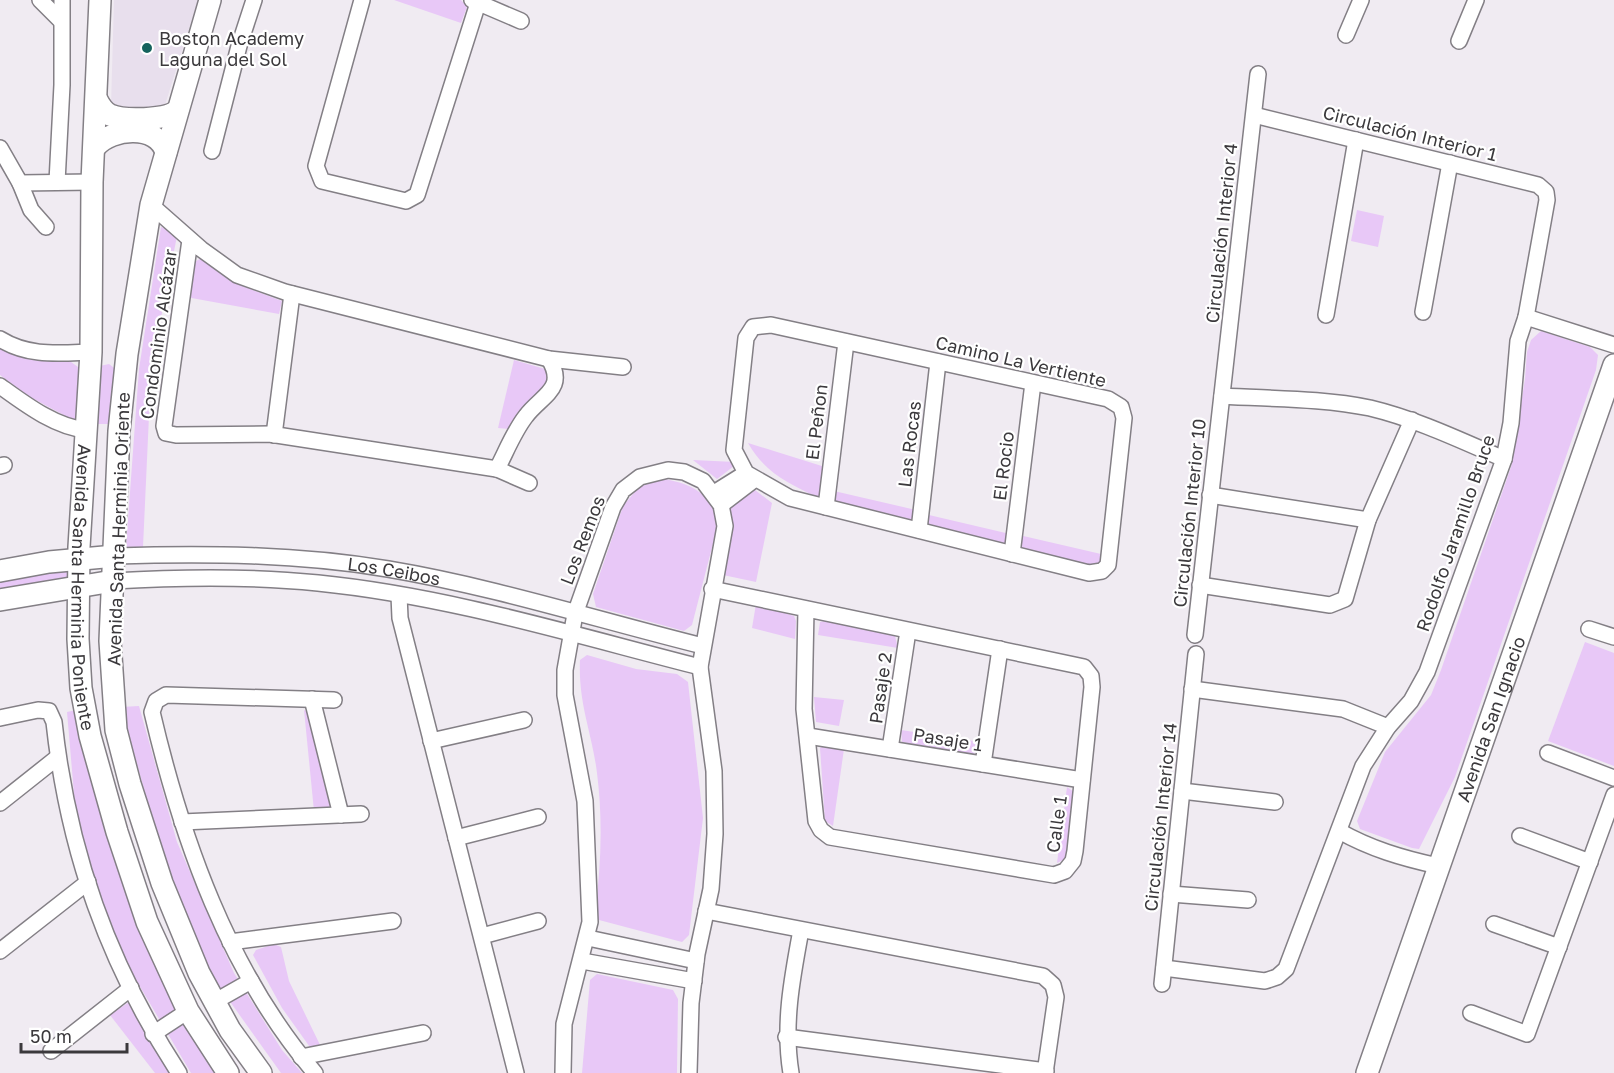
<svg xmlns="http://www.w3.org/2000/svg" width="1614" height="1073" font-family="'Golos Text',sans-serif">
<style>
.built{fill:#e8dfed}
.green{fill:#e8c8f7}
.lines{fill:none;stroke-linecap:round;stroke-linejoin:round}
.street-casing{stroke:#837f85;stroke-width:18}
.secondary-casing{stroke:#837f85;stroke-width:24}
.street{stroke:#fff;stroke-width:15}
.secondary{stroke:#fff;stroke-width:21}
.poi-dot{fill:#15635d;stroke:#fff;stroke-width:2}
.labels{text-anchor:middle;dominant-baseline:central;stroke-width:4.5;stroke-linejoin:round;paint-order:stroke}
.poi-label{font-size:18px;fill:#3b393c;stroke:#fff;text-anchor:start}
.street-label{font-size:18px;fill:#3b393c;stroke:#fff}
</style>
<rect width="100%" height="100%" fill="#f0ebf2"/>
<!-- built -->
<polygon class="built" points="114,0 198,0 165,105 158,108 117,108 111,105"/>
<!-- green -->
<g class="green">
<polygon points="394,0 461,0 467,7 461,23"/>
<polygon points="1357,210 1384,216 1378,247 1351,241"/>
<polygon points="161,227 173,231 177,236 159,328 150,394 143,547 126,547 139,369"/>
<polygon points="203,257 237,284 282,301 279,314 186,297 193,263"/>
<polygon points="1541,331 1590,347 1598,355 1596,370 1455,777 1419,849 1412,848 1360,829 1357,821 1385,752 1431,695 1441,670 1511,467 1525,379 1527,352 1531,340"/>
<polygon points="0,348 32,360 71,362 78,367 78,420 73,420 30,397 0,375"/>
<polygon points="514,360 545,369 549,381 509,429 498,428"/>
<polygon points="109,364 118,371 113,421 108,424 98,424 94,419 100,366"/>
<path d="M748 443 825 467 819 498C788 483 766 474 748 443Z"/>
<polygon points="693,460 735,462 734,466 717,479"/>
<path d="M664 479C693 484 715 495 717 528L692 625 684 631 596 607 593 594 623 506 639 487Z"/>
<polygon points="755,490 772,503 756,582 723,575 732,524 729,505"/>
<polygon points="834,491 916,510 914,520 909,523 836,504 833,500"/>
<polygon points="929,515 1010,534 1008,544 1004,547 930,528 927,523"/>
<polygon points="1019,535 1101,554 1100,564 1095,567 1021,548 1018,544"/>
<polygon points="71,567 75,580 0,595 0,580"/>
<polygon points="756,604 794,616 796,621 795,639 752,628"/>
<polygon points="825,621 895,636 898,648 818,635 820,622"/>
<polygon points="1585,642 1614,653 1614,766 1548,741"/>
<path d="M587 655 636 669 677 674 688 682 703 818 689 935 682 942 599 920 595 914C601 866 603 821 597 773 592 732 578 704 580 660Z"/>
<polygon points="814,697 844,700 839,726 816,722"/>
<polygon points="139,706 177,842 234,973 282,1050 302,1073 281,1073 211,975 165,864 121,707"/>
<polygon points="76,710 129,902 221,1073 191,1073 129,968 105,912 87,858 75,805 67,712"/>
<polygon points="304,710 310,713 333,807 327,812 314,811"/>
<polygon points="901,730 980,742 978,750 974,754 902,742"/>
<polygon points="826,745 844,749 833,826 825,821 820,748"/>
<polygon points="1067,787 1074,792 1065,859 1057,863"/>
<polygon points="274,944 281,947 289,981 322,1049 312,1050 282,1008 253,955 256,950"/>
<polygon points="597,974 673,990 678,999 677,1073 582,1073 590,980"/>
<polygon points="129,1002 133,1006 175,1073 155,1073 110,1015"/>
</g>
<g class="lines">
<defs>
<g id="street">
<polyline points="40,0 60,20"/>
<polyline points="362,0 316,166 322,181 406,201 417,195 478,3"/>
<polyline points="472,0 521,21"/>
<polyline points="1346,35 1361,0"/>
<polyline points="1459,41 1476,0"/>
<polyline points="0,148 20,183 92,182"/>
<polyline points="212,151 239,46 254,0"/>
<polyline points="57,182 62,85 62,0"/>
<polyline points="20,183 31,210 46,227"/>
<polyline points="151,205 201,249 237,275 285,292 549,359 623,367"/>
<polyline points="190,240 164,426 166,433 176,435 270,434 497,469 529,483"/>
<polyline points="1423,312 1450,163"/>
<polyline points="1326,315 1356,140"/>
<polyline points="1526,317 1614,345"/>
<polygon points="771,325 1108,399 1121,407 1124,418 1108,565 1102,571 1089,573 790,498 746,473 734,450 746,338 753,327"/>
<path d="M0 339C29 357 59 353 91 352"/>
<path d="M0 386C25 404 55 427 86 430"/>
<path d="M1222 396C1270 399 1322 398 1370 408 1416 419 1460 440 1504 459"/>
<polyline points="274,435 292,294"/>
<polyline points="0,466 4,465"/>
<path d="M497 469C506 452 514 431 526 416 542 395 567 389 549 359"/>
<polyline points="714,493 746,473"/>
<polyline points="1210,495 1368,520"/>
<polyline points="721,505 755,479"/>
<polyline points="826,507 846,342"/>
<polyline points="919,530 938,362"/>
<polyline points="1012,554 1033,383"/>
<path id="s1" d="M115 556C206 553 298 554 388 569 495 587 598 620 703 646"/>
<path d="M113 581C181 577 250 576 318 583 448 596 574 635 700 667"/>
<polyline points="1200,585 1330,605 1345,599 1368,520 1412,420"/>
<polyline points="712,589 1084,667 1091,676 1092,687 1075,851 1073,861 1065,871 1054,875 830,837 821,830 816,821 804,709 806,609"/>
<polyline points="399,595 400,618 516,1073"/>
<polyline points="1589,629 1614,637"/>
<polyline points="1195,635 1258,74"/>
<polyline points="1192,689 1343,709 1388,727"/>
<polyline points="312,699 341,815"/>
<path d="M0 718 38 710 49 711 54 722C68 851 108 964 179 1073"/>
<polyline points="808,736 1082,780"/>
<polyline points="431,741 524,720"/>
<polyline points="890,749 908,631"/>
<polyline points="1548,753 1614,778"/>
<polyline points="983,764 1000,649"/>
<polyline points="1182,791 1275,802"/>
<polyline points="0,803 58,757"/>
<polyline points="182,822 361,814"/>
<path d="M1339 831C1371 849 1402 858 1438 866"/>
<polyline points="1520,836 1590,862"/>
<polyline points="456,838 538,817"/>
<polyline points="1171,894 1248,900"/>
<polyline points="706,911 1043,976 1053,985 1056,997 1045,1073"/>
<polyline points="1494,924 1559,947"/>
<polyline points="482,936 538,921"/>
<polyline points="588,938 696,961"/>
<polyline points="230,942 393,921"/>
<polyline points="0,951 88,882"/>
<polyline points="582,961 694,981"/>
<polyline points="1164,968 1265,981 1277,977 1286,969 1363,766 1388,727 1411,701 1427,672 1504,459 1511,423 1518,341 1526,317 1547,200 1546,192 1538,185 1254,115"/>
<polyline points="1162,984 1196,654"/>
<polyline points="214,1002 251,981"/>
<polyline points="1471,1013 1527,1034 1614,795"/>
<polyline points="153,1034 188,1011"/>
<polyline points="786,1037 1046,1071"/>
<polyline points="51,1051 131,988"/>
<polyline points="301,1057 423,1033"/>
<path d="M315 1073C228 971 182 840 152 712L156 701 166 695 334 700"/>
<polyline points="563,1073 564,1024 590,922 585,801 565,695 565,670 575,614 613,507 623,490 640,477 668,470 684,472 703,481 721,505 725,526 700,667 714,771 715,834 711,889 697,954 691,1003 689,1073"/>
<path d="M791 1073C783 1025 792 978 801 930"/>
</g>
<g id="secondary">
<path id="s2" d="M100 0 92 182 91 352 79 547 78 639 81 688 90 736 117 832 147 922 188 1011 228 1073"/>
<polyline points="210,0 151,205 127,354 119,431 110,641 116,730 130,784 162,883 199,973 230,1030 261,1073"/>
<path d="M97 100C100 106 104 112 110 115 124 121 165 120 177 111"/>
<path d="M95 147C112 127 157 124 166 152"/>
<polyline points="0,571 49,562 115,556"/>
<polyline points="0,600 113,581"/>
<path id="s3" d="M1367 1073 1614 365"/>
</g>
</defs>
<!-- street casing -->
<use href="#street" class="street-casing"/>
<!-- secondary casing -->
<use href="#secondary" class="secondary-casing"/>
<!-- street -->
<use href="#street" class="street"/>
<!-- secondary -->
<use href="#secondary" class="secondary"/>
</g>
<!-- markers -->
<circle class="poi-dot" cx="147" cy="48" r="6"/>
<g class="labels">
<!-- poi labels -->
<g class="poi-label">
<text x="159" y="38">Boston Academy<tspan x="159" dy="21">Laguna del Sol</tspan></text>
</g>
<!-- street labels -->
<g class="street-label">
<text transform="translate(1410 133) rotate(14)">Circulación Interior 1</text>
<text transform="translate(1221 233) rotate(-84)">Circulación Interior 4</text>
<text transform="translate(158 334) rotate(-82)">Condominio Alcázar</text>
<text transform="translate(1021 361) rotate(13)">Camino La Vertiente</text>
<text transform="translate(816 422) rotate(-83)">El Peñon</text>
<text transform="translate(909 444) rotate(-83)">Las Rocas</text>
<text transform="translate(1003 466) rotate(-83)">El Rocio</text>
<text transform="translate(1189 513) rotate(-84)">Circulación Interior 10</text>
<text transform="translate(118 529) rotate(-88)">Avenida Santa Herminia Oriente</text>
<text transform="translate(1455 533) rotate(-71)">Rodolfo Jaramillo Bruce</text>
<text transform="translate(582 540) rotate(-69)">Los Remos</text>
<text stroke="none"><textPath href="#s1" startOffset="280">Los Ceibos</textPath></text>
<text stroke="none"><textPath href="#s2" startOffset="588">Avenida Santa Herminia Poniente</textPath></text>
<text transform="translate(880 688) rotate(-82)">Pasaje 2</text>
<text stroke="none"><textPath href="#s3" startOffset="375">Avenida San Ignacio</textPath></text>
<text transform="translate(948 739) rotate(9)">Pasaje 1</text>
<text transform="translate(1160 817) rotate(-84)">Circulación Interior 14</text>
<text transform="translate(1056 824) rotate(-82)">Calle 1</text>
</g>
</g>
<!-- scale -->
<path d="M21 1043v9h106v-9" fill="none" stroke="#3b393c" stroke-width="3"/>
<text x="30" y="1043" font-size="18" fill="#3b393c" stroke="#ffffff" stroke-width="4.5" paint-order="stroke">50 m</text>
</svg>
